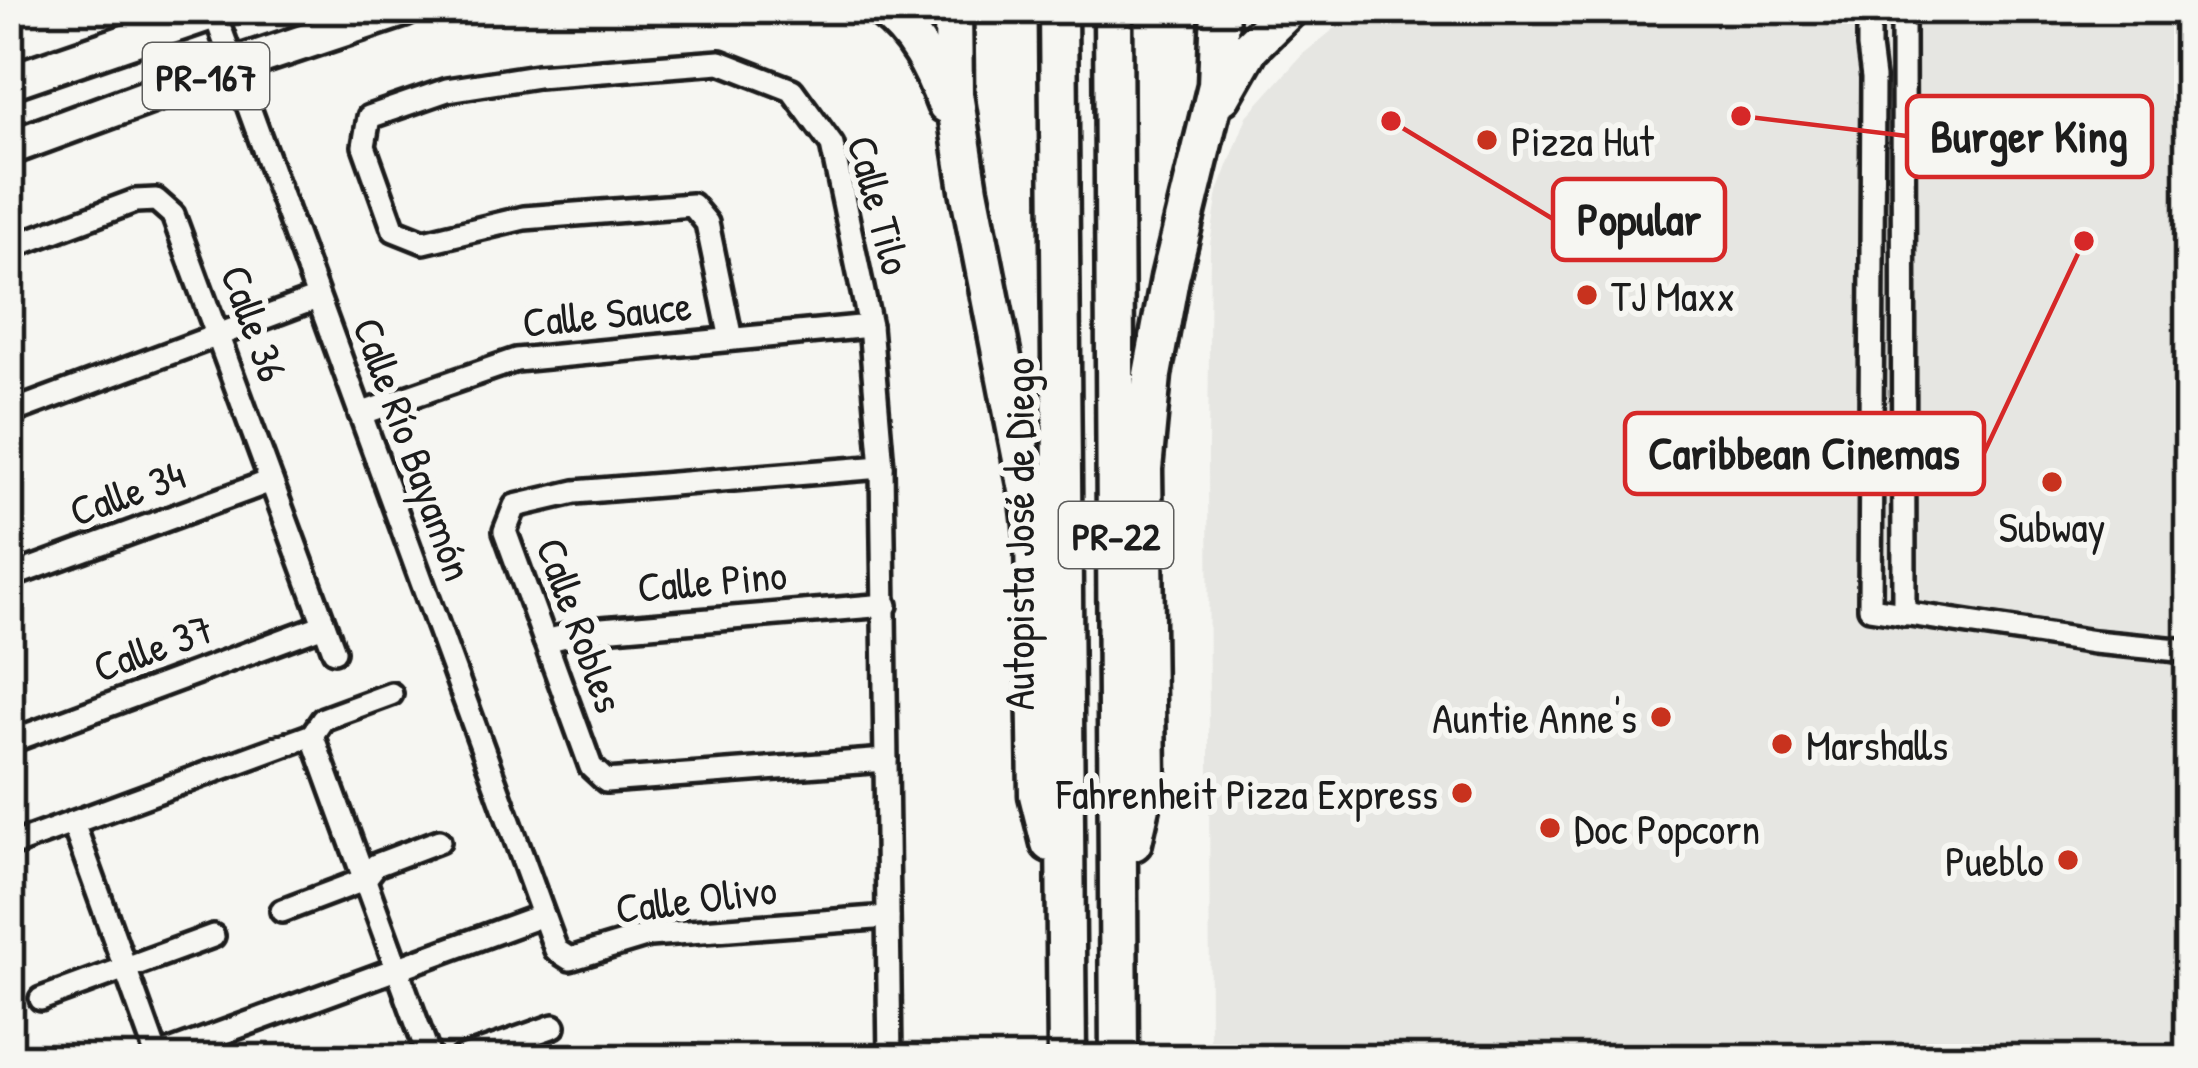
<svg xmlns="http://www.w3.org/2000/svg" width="2198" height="1068" font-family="'Patrick Hand',sans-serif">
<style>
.built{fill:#e6e6e2}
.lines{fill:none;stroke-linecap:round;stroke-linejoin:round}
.street-casing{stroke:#1c1c1c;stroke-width:30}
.primary-casing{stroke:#1c1c1c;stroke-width:42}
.highway-casing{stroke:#1c1c1c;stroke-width:45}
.street{stroke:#f6f6f2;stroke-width:21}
.primary{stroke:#f6f6f2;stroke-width:33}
.highway{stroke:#f6f6f2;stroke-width:36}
.poi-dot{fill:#c8321e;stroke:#f6f6f2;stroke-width:4.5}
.labels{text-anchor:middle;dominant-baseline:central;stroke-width:12;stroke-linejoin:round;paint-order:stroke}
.shield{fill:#f6f6f2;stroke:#5d5d5c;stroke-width:3}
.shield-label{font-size:39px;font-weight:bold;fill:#1c1c1c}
.poi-label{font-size:42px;fill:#1c1c1c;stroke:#f6f6f2;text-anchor:start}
.street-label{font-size:42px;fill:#1c1c1c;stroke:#f6f6f2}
.leader{fill:none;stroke:#d62828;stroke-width:4.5}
.callout-dot{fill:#d62828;stroke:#f6f6f2;stroke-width:4.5}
.callout{fill:#f6f6f2;stroke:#d62828;stroke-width:4.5}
.callout-label{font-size:45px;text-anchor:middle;font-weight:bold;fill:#1c1c1c}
</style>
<rect width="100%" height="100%" fill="#f6f6f2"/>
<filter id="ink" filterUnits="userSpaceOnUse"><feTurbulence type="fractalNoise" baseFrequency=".00833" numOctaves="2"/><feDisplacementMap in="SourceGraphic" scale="24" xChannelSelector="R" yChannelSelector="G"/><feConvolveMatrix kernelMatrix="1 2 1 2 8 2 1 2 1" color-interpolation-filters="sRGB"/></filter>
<g filter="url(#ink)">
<!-- built -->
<polygon class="built" points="1359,9 1831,9 1841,24 1925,21 1928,9 2173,9 2181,1059 1210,1059 1208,449 1210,245 1218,192 1247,116 1303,54"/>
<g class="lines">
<defs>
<g id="street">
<polyline points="213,9 556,950 570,959 649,935 888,917"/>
<polyline points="1869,9 1869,47 1873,78 1870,608 2094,642 2189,651"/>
<polyline points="1903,9 1904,614"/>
<polyline points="9,248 135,201 156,200 173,215 334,651"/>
<polyline points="731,339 707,223 692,205 524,218 424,242 394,230 364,146 369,117 447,90 537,76 720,62 792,90 832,145 870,326 882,467 890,1059"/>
<polyline points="9,413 317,298"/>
<polyline points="360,414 516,360 870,326"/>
<polyline points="882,467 575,492 515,506 505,531 591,767 606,781 886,760"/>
<polyline points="9,577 271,481"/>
<polyline points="545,641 590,630 886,605"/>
<polyline points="312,735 430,1059"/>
<polyline points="312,735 323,719 391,694"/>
<polyline points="9,742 324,625"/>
<polyline points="73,823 158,1059"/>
<polyline points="9,846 312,735"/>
<polyline points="282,911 364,880 376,865 439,841"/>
<polyline points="41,999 213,936"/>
<polyline points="151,1059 543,915"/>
<polyline points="460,1059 554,1026"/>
</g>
<g id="primary">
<polyline points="9,82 222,9"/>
<polyline points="9,148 232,66 404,9"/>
</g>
<g id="highway">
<path d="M883 9C916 34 932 67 946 104"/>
<polyline points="953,9 954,94 969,190 1030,500 1034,534 1038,795 1050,843"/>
<polyline points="1058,9 1067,1059"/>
<polyline points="1113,9 1119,1059"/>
<polyline points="1222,96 1250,47 1289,9"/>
<polyline points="1133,842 1147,780 1143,469 1152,375 1170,278 1217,85 1220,9"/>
</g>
</defs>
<!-- street casing -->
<use href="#street" class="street-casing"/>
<!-- primary casing -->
<use href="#primary" class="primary-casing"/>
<!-- highway casing -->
<use href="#highway" class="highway-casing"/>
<!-- street -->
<use href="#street" class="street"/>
<!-- primary -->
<use href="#primary" class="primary"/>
<!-- highway -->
<use href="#highway" class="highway"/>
</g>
</g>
<!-- markers -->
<g class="poi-dot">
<circle cx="1487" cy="140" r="12"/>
<circle cx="1587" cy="295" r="12"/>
<circle cx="2052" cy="482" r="12"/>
<circle cx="1661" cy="717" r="12"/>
<circle cx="1782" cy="744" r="12"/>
<circle cx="1462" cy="793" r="12"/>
<circle cx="1550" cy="828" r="12"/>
<circle cx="2068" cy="860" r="12"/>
</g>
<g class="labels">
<!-- shield labels -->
<g class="shield">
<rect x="143" y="43" width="126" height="66" rx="9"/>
<rect x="1059" y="502" width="114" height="66" rx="9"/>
</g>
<g class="shield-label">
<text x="206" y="76">PR-167</text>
<text x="1116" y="535">PR-22</text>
</g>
<!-- poi labels -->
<g class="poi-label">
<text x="1511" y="140">Pizza Hut</text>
<text x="1611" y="295">TJ Maxx</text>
<text x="2052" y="526" text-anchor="middle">Subway</text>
<text x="1637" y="717" text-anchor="end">Auntie Anne's</text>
<text x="1806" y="744">Marshalls</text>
<text x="1438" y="793" text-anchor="end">Fahrenheit Pizza Express</text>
<text x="1574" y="828">Doc Popcorn</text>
<text x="2044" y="860" text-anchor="end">Pueblo</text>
</g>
<!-- street labels -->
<g class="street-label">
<text transform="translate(880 205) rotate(75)">Calle Tilo</text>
<text transform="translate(607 313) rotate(-6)">Calle Sauce</text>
<text transform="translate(255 323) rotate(70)">Calle 36</text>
<text transform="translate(414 449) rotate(70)">Calle Río Bayamón</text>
<text transform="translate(127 492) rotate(-20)">Calle 34</text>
<text transform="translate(1018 534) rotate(-90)">Autopista José de Diego</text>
<text transform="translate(712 580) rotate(-5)">Calle Pino</text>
<text transform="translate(581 625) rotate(70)">Calle Robles</text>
<text transform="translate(153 647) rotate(-20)">Calle 37</text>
<text transform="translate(696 898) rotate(-7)">Calle Olivo</text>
</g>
</g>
<!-- callouts -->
<path class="leader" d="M1741 116L1907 136M1391 121L1553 219M2084 241L1984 453"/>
<g class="callout-dot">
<circle cx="1741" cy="116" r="12"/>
<circle cx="1391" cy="121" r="12"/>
<circle cx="2084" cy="241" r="12"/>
</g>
<g class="callout">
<rect x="1907" y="96" width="245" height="81" rx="12"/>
<rect x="1553" y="179" width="172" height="81" rx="12"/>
<rect x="1625" y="413" width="359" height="81" rx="12"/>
</g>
<g class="callout-label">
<text x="2029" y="152">Burger King</text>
<text x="1639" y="235">Popular</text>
<text x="1804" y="469">Caribbean Cinemas</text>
</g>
<!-- margin -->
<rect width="2198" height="1068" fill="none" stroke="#f6f6f2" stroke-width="48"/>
<rect x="24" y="24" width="2150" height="1020" fill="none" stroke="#1c1c1c" stroke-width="4.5" filter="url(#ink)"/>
</svg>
